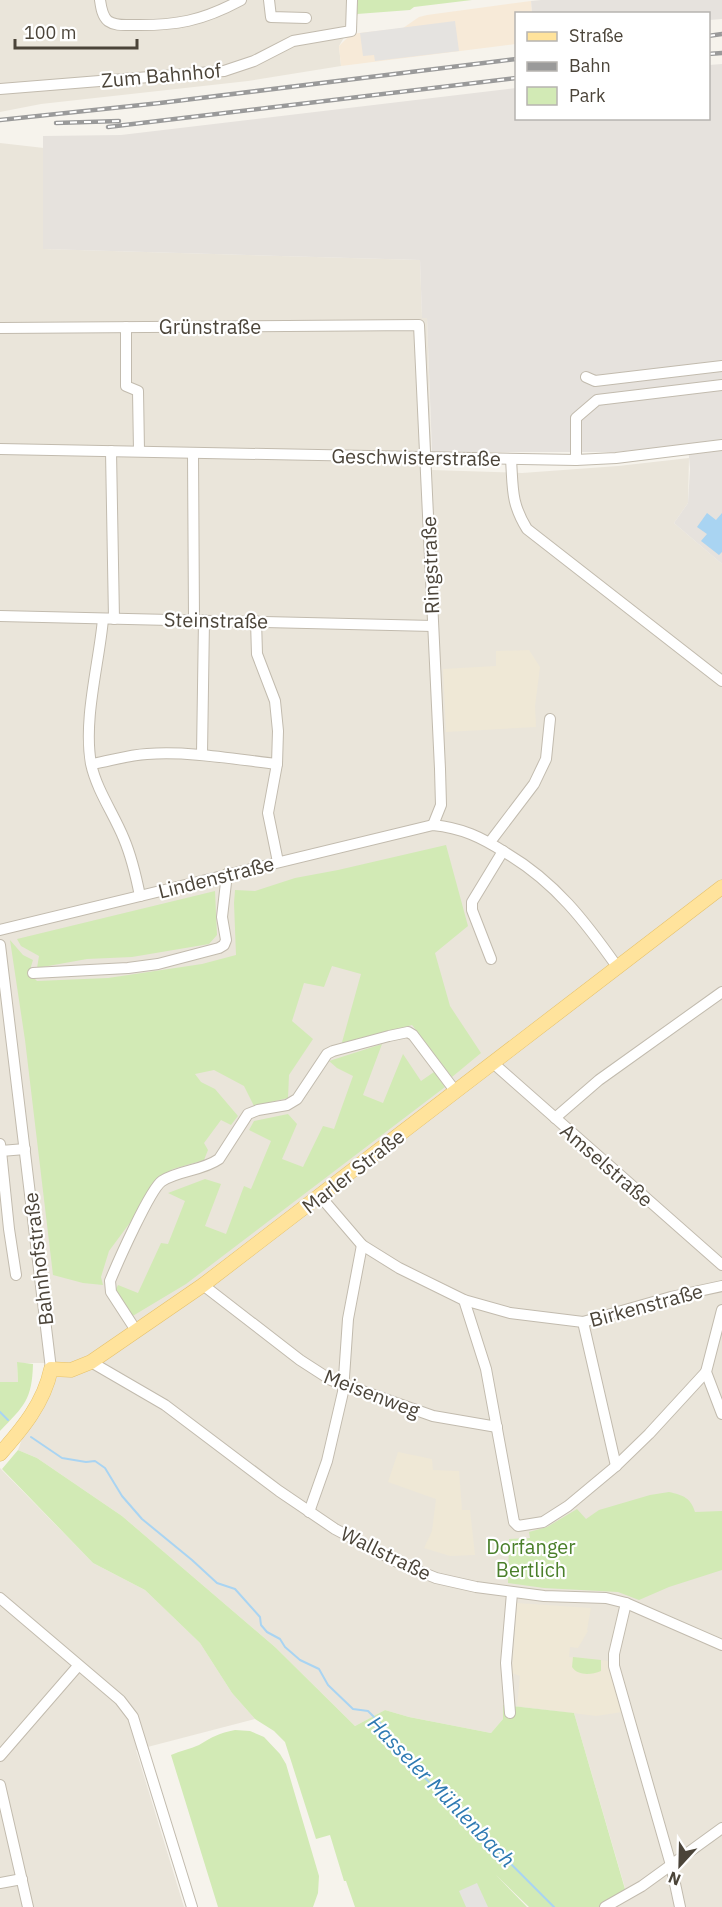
<svg xmlns="http://www.w3.org/2000/svg" width="722" height="1907" font-family="'IBM Plex Sans',sans-serif">
<style>
.residential{fill:#eae5da}
.commercial{fill:#f7ead8}
.industrial{fill:#e6e2dd}
.education{fill:#efe8d6}
.green{fill:#d2eab5}
.parking{fill:#e5e3e0}
.water{fill:#a9d4f2}
.lines{fill:none;stroke-linecap:round;stroke-linejoin:round}
.stream{stroke:#a9d4f2;stroke-width:2}
.minor-casing{stroke:#c2bbae;stroke-width:12}
.major-casing{stroke:#e6c16a;stroke-width:15}
.minor{stroke:#fff;stroke-width:10}
.major{stroke:#ffe39c;stroke-width:14}
.rail-casing{stroke:#9a9a9a;stroke-width:4.5}
.rail{stroke:#fff;stroke-width:2;stroke-dasharray:7;stroke-linecap:butt}
.labels{text-anchor:middle;dominant-baseline:central;stroke-width:4.5;stroke-linejoin:round;paint-order:stroke}
.street-label{font-size:20px;fill:#4b4439;stroke:#fff}
.park-label{font-size:20px;fill:#4a7f2a;stroke:#fff}
.water-label{font-size:21px;font-style:italic;fill:#2e7ab2;stroke:#fff}
</style>
<rect width="100%" height="100%" fill="#f6f3ec"/>
<!-- residential -->
<g class="residential">
<polygon points="0,0 358,0 358,14 339,46 341,66 248,81 41,104 0,112"/>
<polygon points="0,143 44,148 44,249 420,260 422,317 427,318 432,470 522,473 618,466 689,458 688,503 674,523 722,564 722,1907 602,1907 627,1895 574,1713 504,1705 503,1719 491,1733 409,1717 385,1710 355,1726 275,1647 122,1516 37,1458 18,1450 49,1363 17,1363 18,1382 0,1382"/>
<polygon points="0,1468 93,1563 145,1590 200,1643 232,1693 255,1719 136,1750 184,1907 0,1907"/>
</g>
<!-- commercial -->
<polygon class="commercial" points="531,1 532,13 516,14 516,44 341,66 339,46 351,34 403,28 419,17 427,15"/>
<!-- industrial -->
<g class="industrial">
<polygon points="541,0 722,0 722,19 709,20 708,14 532,13 531,1"/>
<polygon points="722,64 722,564 674,523 688,503 690,469 688,445 615,452 432,452 427,318 422,318 420,260 43,249 43,136 121,135 516,88 516,118 708,118 709,65"/>
</g>
<!-- education -->
<g class="education">
<polygon points="529,650 540,667 535,706 536,727 446,732 443,669 496,666 496,651"/>
<polygon points="398,1452 432,1459 433,1470 459,1471 462,1510 470,1510 475,1555 450,1556 424,1548 432,1531 436,1499 388,1482"/>
<polygon points="517,1603 591,1608 587,1630 588,1631 578,1648 570,1647 569,1657 609,1661 622,1712 596,1716 517,1706 520,1676 512,1673"/>
</g>
<!-- green -->
<g class="green">
<polygon points="357,0 472,0 414,7 410,10 357,14"/>
<polygon points="446,845 468,926 435,953 450,1006 481,1053 452,1077 412,1025 341,1046 361,974 332,966 324,987 304,983 292,1021 313,1039 289,1075 288,1098 254,1106 244,1086 214,1070 195,1074 201,1082 215,1089 238,1116 231,1125 221,1120 204,1143 208,1150 204,1160 173,1169 158,1177 132,1220 109,1251 101,1277 103,1285 83,1283 53,1275 25,1040 10,940 23,955 33,960 29,973 37,981 108,978 202,964 236,955 234,903 235,890 255,891 295,878 338,870"/>
<polygon points="215,891 217,935 209,944 132,957 87,959 37,968 39,956 21,946 17,939"/>
<polygon points="382,1044 363,1095 383,1103 403,1054 421,1081 434,1072 445,1087 186,1284 131,1317 115,1291 118,1285 138,1293 161,1243 168,1244 185,1201 168,1193 205,1179 221,1184 205,1226 226,1234 244,1186 251,1189 271,1141 249,1130 254,1121 288,1114 297,1124 282,1159 303,1167 323,1126 334,1129 353,1076 337,1068 329,1061"/>
<path d="M17 1362 33 1364C32 1400 24 1406 0 1431V1382H18Z"/>
<polygon points="18,1450 37,1458 122,1516 275,1647 355,1726 385,1710 409,1717 491,1733 503,1719 503,1705 574,1713 627,1896 602,1907 529,1907 496,1875 527,1907 355,1907 346,1881 344,1881 330,1835 316,1839 285,1742 274,1731 255,1719 232,1693 200,1643 145,1590 93,1563 2,1469"/>
<path d="M669 1492C683 1495 691 1498 695 1512L722 1511V1570L669 1587 639 1600 618 1592 544 1588 508 1583 509 1539 530 1538 529 1532 547 1527 577 1509 586 1519 599 1510 650 1495Z"/>
<path d="M573 1657 601 1660V1671C591 1675 578 1676 572 1667Z"/>
<path d="M235 1730 250 1731 264 1737 280 1754 286 1764 319 1876 318 1893 313 1907H218L171 1755C180 1751 190 1749 199 1745 212 1737 219 1733 235 1730Z"/>
</g>
<!-- parking -->
<g class="parking">
<polygon points="455,21 459,51 375,61 374,55 363,56 360,33"/>
<polygon points="477,1883 488,1907 466,1907 459,1891"/>
</g>
<!-- water -->
<polygon class="water" points="707,513 716,520 722,513 722,552 719,555 701,541 707,534 697,527"/>
<g class="lines">
<!-- stream -->
<g class="stream">
<polyline points="0,1412 8,1420"/>
<polyline points="31,1437 62,1458 86,1462 95,1461 105,1468 122,1496 142,1519 192,1560 217,1583 235,1589 260,1617 261,1625 267,1632 280,1639 285,1647 300,1660 319,1669 328,1685 353,1709 368,1711 381,1724 394,1747 554,1907"/>
</g>
<defs>
<g id="minor">
<path d="M100 0C101 7 102 16 108 21 115 26 124 25 131 25 176 26 202 21 241 0"/>
<polyline points="269,0 271,17 306,18"/>
<polyline points="0,89 224,71 254,61 293,41 351,31 352,0"/>
<polyline points="126,327 126,386 138,391 139,451"/>
<polyline points="0,328 419,325 440,769 441,805 433,825"/>
<polyline points="586,377 595,381 722,366"/>
<polyline points="0,449 576,460 616,458 722,445"/>
<polyline points="111,451 114,619"/>
<polyline points="193,453 194,619"/>
<path d="M511 459C513 489 511 503 527 529L722 681"/>
<polyline points="576,460 576,418 597,400 722,385"/>
<polyline points="0,616 433,626"/>
<path d="M103 619C99 664 83 719 91 764 97 791 114 814 124 839 132 858 136 876 140 896"/>
<polyline points="256,621 257,654 275,701 278,731 277,764 268,813 278,862"/>
<polyline points="202,754 204,620"/>
<path d="M92 764C110 761 128 755 147 754 190 751 233 759 277 764"/>
<polyline points="490,842 534,784 546,759 550,719"/>
<path d="M0 930 433 825C462 828 481 837 506 853 555 882 585 921 618 968"/>
<polyline points="0,945 51,1369"/>
<polyline points="491,959 472,910 472,902 503,851"/>
<polyline points="33,973 128,968 158,964 219,948 224,945 226,940 222,917 227,874"/>
<polyline points="493,1063 722,1265"/>
<polyline points="555,1118 599,1080 722,992"/>
<polyline points="0,1144 1,1151 25,1149"/>
<polyline points="1,1151 9,1229 16,1275"/>
<polyline points="320,1196 362,1245 399,1268 464,1300 510,1313 583,1322 671,1297 722,1286"/>
<polyline points="203,1285 300,1360 331,1380 433,1416 497,1427"/>
<polyline points="464,1300 486,1369 514,1522 518,1526 543,1522 568,1506 616,1466 649,1434 706,1372"/>
<polyline points="722,1310 706,1372 722,1414"/>
<polyline points="583,1322 616,1466"/>
<path d="M137 1332 111 1292 110 1281C117 1264 150 1189 162 1181 179 1170 202 1171 219 1159L248 1114 258 1110 287 1105 297 1099 327 1054 333 1051 389 1036 408 1032 413 1035 456 1092"/>
<polyline points="91,1362 165,1405 279,1491 335,1529 399,1563 436,1578 476,1587 544,1596 606,1598 626,1603 722,1645"/>
<polyline points="309,1512 327,1461 343,1392 348,1319 362,1245"/>
<polyline points="0,1598 120,1700 133,1717 192,1907"/>
<polyline points="626,1603 614,1654 614,1666 671,1865 680,1907"/>
<polyline points="510,1713 506,1663 512,1593"/>
<polyline points="0,1756 78,1666"/>
<polyline points="0,1785 28,1907"/>
<polyline points="0,1883 22,1879"/>
<polyline points="605,1907 642,1886 722,1828"/>
</g>
<path id="major" d="M0 1454C22 1429 44 1403 51 1369L71 1370 91 1362 203 1285 722 887"/>
</defs>
<!-- minor casing -->
<use href="#minor" class="minor-casing"/>
<!-- major casing -->
<use href="#major" class="major-casing"/>
<!-- minor -->
<use href="#minor" class="minor"/>
<!-- major -->
<use href="#major" class="major"/>
<defs>
<g id="rail">
<polyline points="708,36 722,34"/>
<polyline points="708,54 722,53"/>
<polyline points="0,120 160,103 516,59"/>
<polyline points="56,123 119,121"/>
<polyline points="108,127 516,78"/>
</g>
</defs>
<!-- rail casing -->
<use href="#rail" class="rail-casing"/>
<!-- rail -->
<use href="#rail" class="rail"/>
</g>
<g class="labels">
<!-- street labels -->
<g class="street-label">
<text transform="translate(161 75) rotate(-5)">Zum Bahnhof</text>
<text x="210" y="326">Grünstraße</text>
<text transform="translate(416 457) rotate(1)">Geschwisterstraße</text>
<text transform="translate(430 565) rotate(-92)">Ringstraße</text>
<text transform="translate(216 620) rotate(1)">Steinstraße</text>
<text transform="translate(216 877) rotate(-14)">Lindenstraße</text>
<text transform="translate(607 1165) rotate(41)">Amselstraße</text>
<text transform="translate(353 1171) rotate(-38)">Marler Straße</text>
<text transform="translate(38 1259) rotate(-97)">Bahnhofstraße</text>
<text transform="translate(646 1305) rotate(-15)">Birkenstraße</text>
<text transform="translate(372 1393) rotate(21)">Meisenweg</text>
<text transform="translate(386 1553) rotate(26)">Wallstraße</text>
</g>
<!-- park labels -->
<g class="park-label">
<text x="531" y="1546">Dorfanger<tspan x="531" dy="23">Bertlich</tspan></text>
</g>
<!-- water labels -->
<g class="water-label">
<text transform="translate(442 1791) rotate(46)">Hasseler Mühlenbach</text>
</g>
</g>
<!-- legend -->
<rect x="515" y="12" width="195" height="108" fill="#ffffff" stroke="#b7b4b0" stroke-width="1.5"/>
<rect x="527" y="32" width="30" height="9" fill="#ffe39c" stroke="#b7b4b0" stroke-width="1.5"/>
<text x="569" y="42" font-size="18" fill="#4b4439">Straße</text>
<rect x="527" y="62" width="30" height="9" fill="#9a9a9a" stroke="#b7b4b0" stroke-width="1.5"/>
<text x="569" y="72" font-size="18" fill="#4b4439">Bahn</text>
<rect x="527" y="87" width="30" height="18" fill="#d2eab5" stroke="#b7b4b0" stroke-width="1.5"/>
<text x="569" y="102" font-size="18" fill="#4b4439">Park</text>
<!-- north arrow -->
<g transform="translate(680 1865) rotate(202)" stroke="#ffffff" stroke-width="4.5" paint-order="stroke">
<path d="M0-4.5L10 22L0 15L-10 22Z" fill="#4b4439"/>
<text y="-9" font-size="16" font-weight="bold" text-anchor="middle" fill="#4b4439">N</text>
</g>
<!-- scale -->
<path d="M15 39v9h122v-9" fill="none" stroke="#4b4439" stroke-width="3"/>
<text x="24" y="39" font-size="18" fill="#4b4439" stroke="#ffffff" stroke-width="4.5" paint-order="stroke">100 m</text>
</svg>
